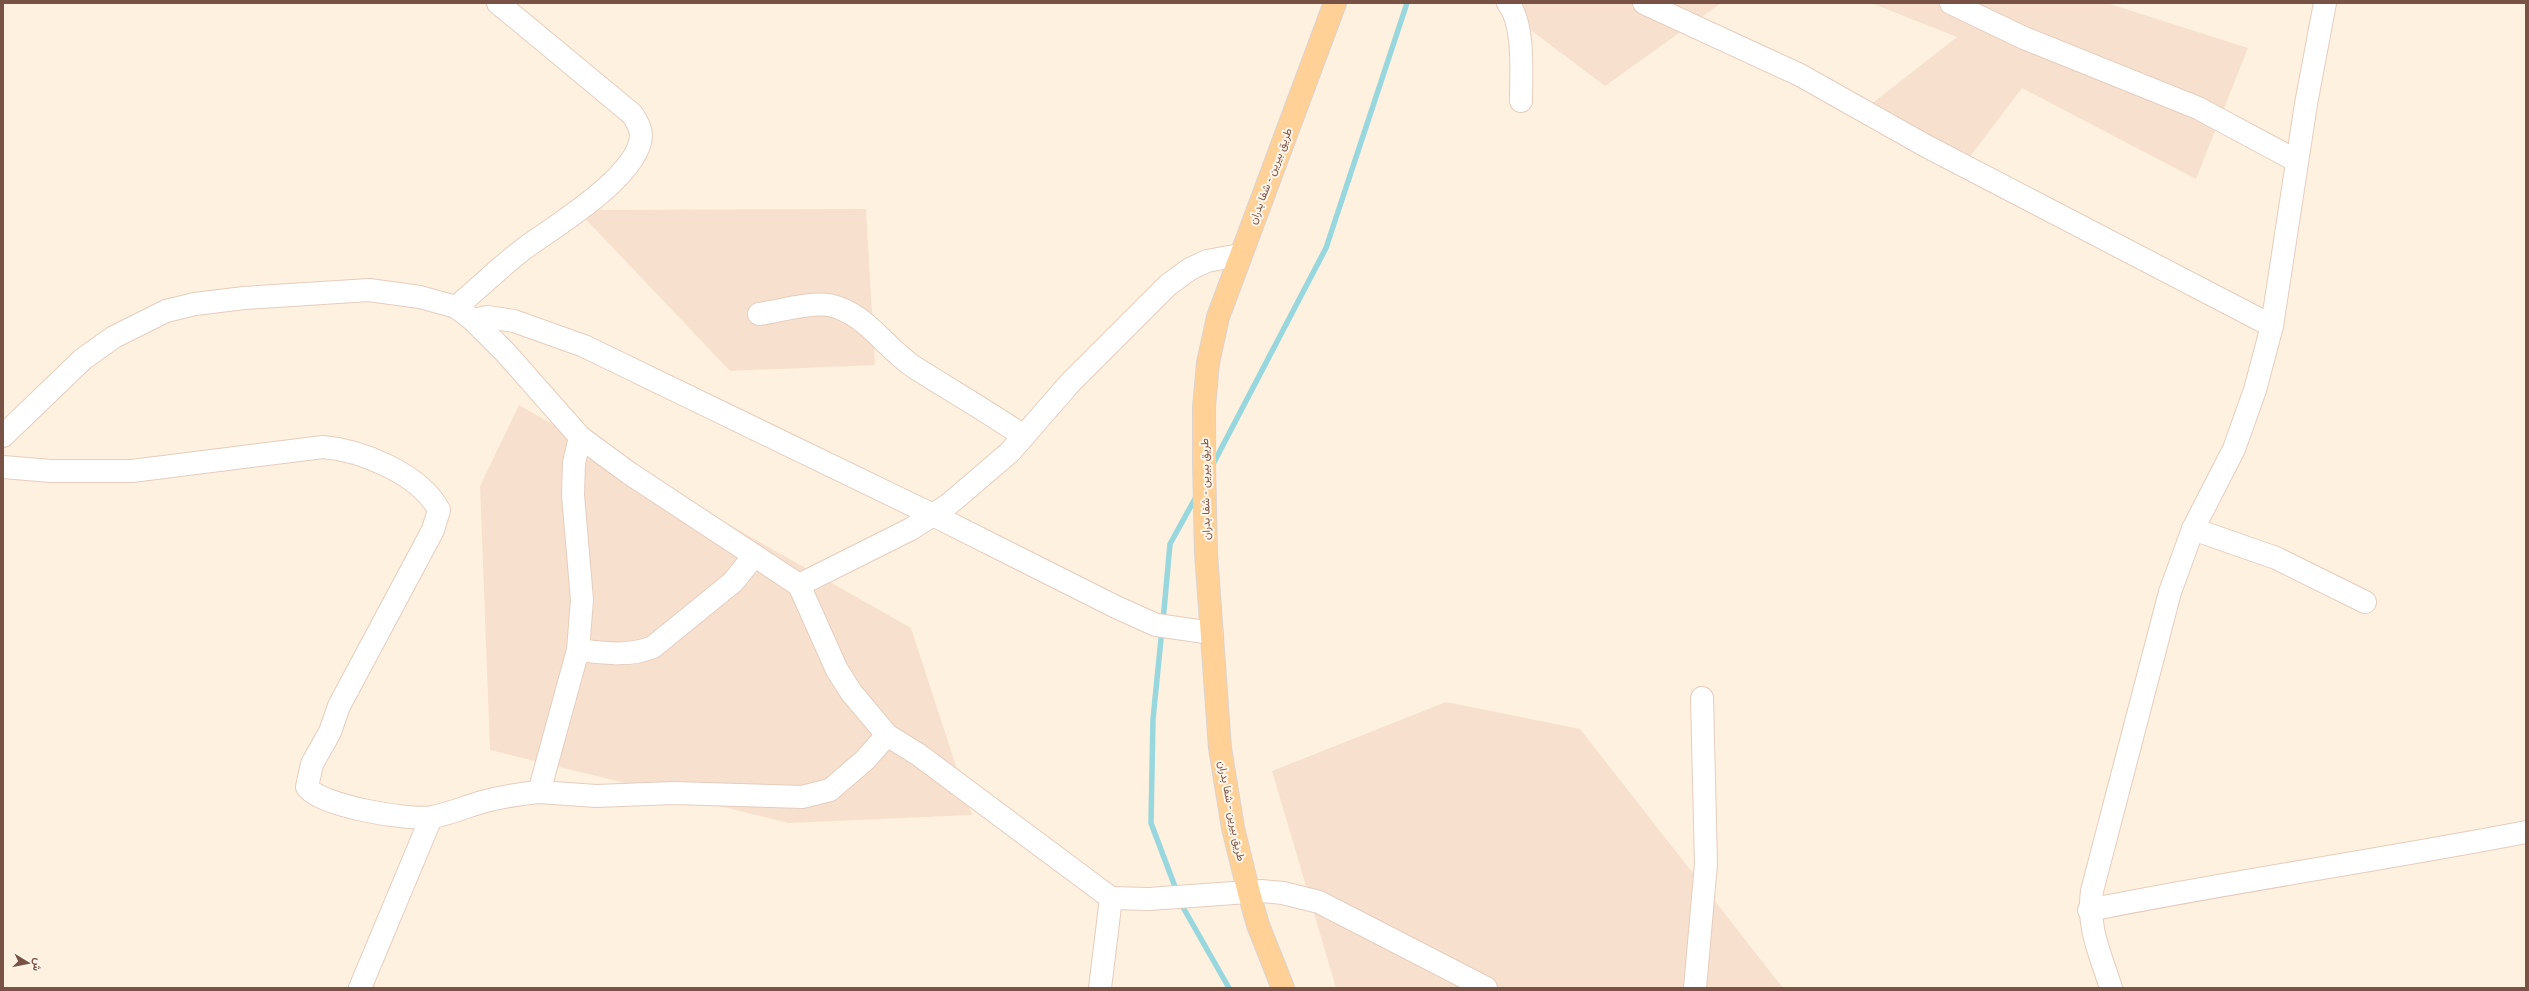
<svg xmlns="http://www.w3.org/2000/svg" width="2529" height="991" font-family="Arial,Vazirmatn,sans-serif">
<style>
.residential{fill:#f7e1ce}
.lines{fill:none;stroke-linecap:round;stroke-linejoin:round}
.stream{stroke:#98d7dd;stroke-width:5.5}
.street-casing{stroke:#e5cdbe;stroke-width:24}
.primary-casing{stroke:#dcd2cf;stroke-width:24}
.street{stroke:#fff;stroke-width:22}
.primary{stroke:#ffd197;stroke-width:22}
.labels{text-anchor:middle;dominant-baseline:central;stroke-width:4;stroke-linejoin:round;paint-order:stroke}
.street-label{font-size:11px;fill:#785345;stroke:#fff5e9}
</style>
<rect width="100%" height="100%" fill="#fff1e0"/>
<!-- residential -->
<g class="residential">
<polygon points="1495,3 1721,3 1605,86"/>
<polygon points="1871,3 2107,3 2248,48 2196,179 2022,88 1959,171 1856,116 1957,37"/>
<polygon points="866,209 875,365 730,371 577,210"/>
<polygon points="519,405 911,628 972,815 789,823 490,750 480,486"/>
<polygon points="1446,702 1580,729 1783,988 1336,988 1272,771"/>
</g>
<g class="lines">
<!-- stream -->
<g class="stream">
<polyline points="1211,468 1326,248 1407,3"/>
<polyline points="1163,621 1170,544 1197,495"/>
<polyline points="1162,629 1153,719 1151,823 1177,892"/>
<polyline points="1180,902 1229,988"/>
</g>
<defs>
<g id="street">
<path d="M1508 3C1525 25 1521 74 1521 101"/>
<polyline points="1644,3 1800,75 1926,146 2272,326"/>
<polyline points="1951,3 2024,38 2198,108 2297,161"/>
<path d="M456 307C479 288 501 266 525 248 555 226 639 176 641 136 641 128 637 121 632 114L498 3"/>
<path d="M759 314C779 311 810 302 829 305 866 313 884 347 914 367 950 390 987 411 1022 435"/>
<polyline points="473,320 487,317 514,321 584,346 933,515 1116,607 1156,625 1212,633"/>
<polyline points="3,436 83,359 114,337 166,311 195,304 244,298 369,290 420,297 456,307 473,320 505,352 580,437 629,473 799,585 837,670 851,692 887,735 919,755 1111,898 1149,899 1262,891 1283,893 1319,902 1486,988"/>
<path d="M3 467 51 471H132L323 447C361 450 420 474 439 510L433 530 339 706 330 732 312 764 307 787C320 806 409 821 432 817 449 814 465 807 482 802 500 797 519 794 539 792L578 650 582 600 573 495 574 463 580 437"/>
<polyline points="2193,529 2276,558 2365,602"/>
<polyline points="799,585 911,529 948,505 1010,452 1070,383 1168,285 1190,269 1207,261 1240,255"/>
<path d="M578 650C604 653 629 657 653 647L733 582 754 556"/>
<polyline points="539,792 596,796 673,793 802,797 830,790 865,760 887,735"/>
<path d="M2089 910C2234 881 2381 860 2526 832"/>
<polyline points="360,988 431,818"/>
<polyline points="1100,988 1111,898"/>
<polyline points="1695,988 1706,864 1702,698"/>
<path d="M2111 988C2100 953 2087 928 2092 891L2170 592 2193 529 2234 449 2255 390 2272 326 2306 104 2325 3"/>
</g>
<polyline id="primary" points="1283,988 1258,925 1249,893 1233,828 1220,748 1206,553 1204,462 1204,407 1208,363 1218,317 1335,3"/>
</defs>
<!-- street casing -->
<use href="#street" class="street-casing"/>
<!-- primary casing -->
<use href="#primary" class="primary-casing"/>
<!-- street -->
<use href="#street" class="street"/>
<!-- primary -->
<use href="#primary" class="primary"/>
</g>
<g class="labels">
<!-- street labels -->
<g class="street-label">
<text transform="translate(1270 176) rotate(-69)">طريق بيرين - شفا بدران</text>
<text transform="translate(1205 489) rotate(-91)">طريق بيرين - شفا بدران</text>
<text transform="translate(1232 811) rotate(79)">طريق بيرين - شفا بدران</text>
</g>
</g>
<!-- border -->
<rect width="2529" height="991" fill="none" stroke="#785345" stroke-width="8"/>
<!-- north arrow -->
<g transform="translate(28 963) rotate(100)" stroke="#fff5e9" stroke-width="3" paint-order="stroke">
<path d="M0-3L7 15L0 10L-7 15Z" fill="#785345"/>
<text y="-6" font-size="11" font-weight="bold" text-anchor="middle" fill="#785345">ش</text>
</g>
</svg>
